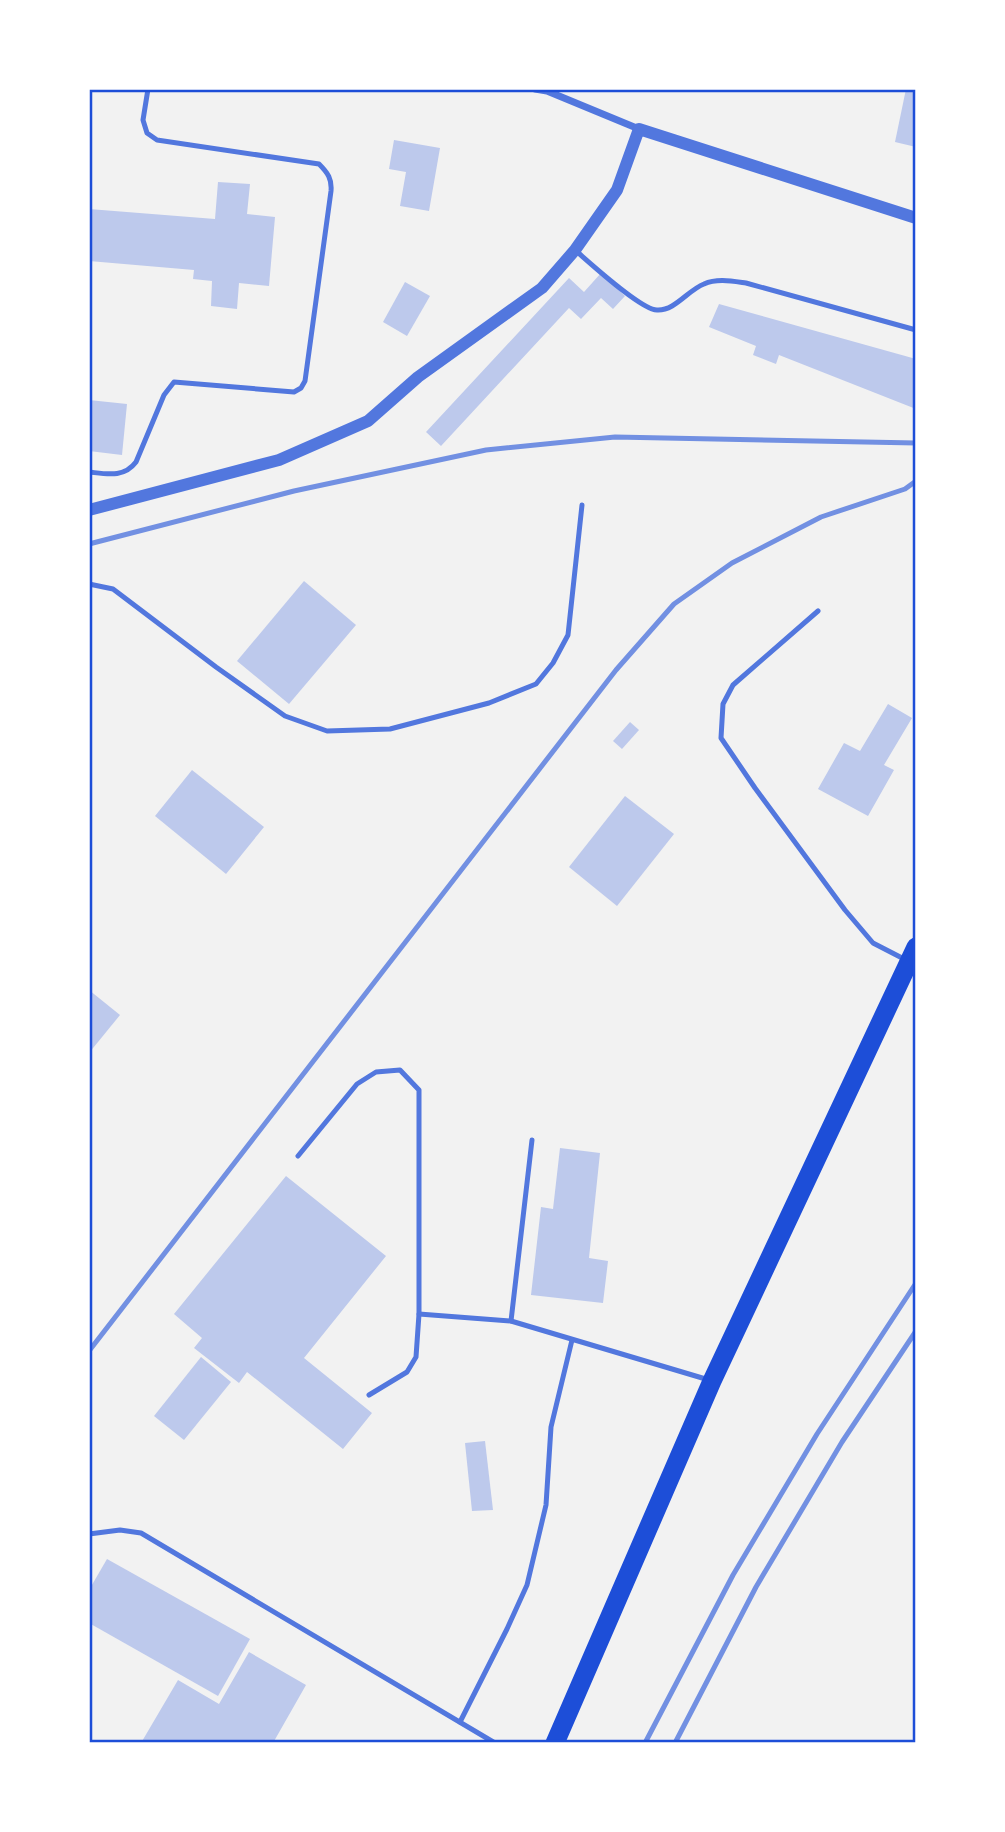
<svg xmlns="http://www.w3.org/2000/svg" width="1005" height="1832" font-family="Montserrat,sans-serif">
<style>
.building{fill:#bdc9ec}
.lines{fill:none;stroke-linecap:round;stroke-linejoin:round}
.service{stroke:#5277de;stroke-width:5}
.minor{stroke:#5277de;stroke-width:7}
.tertiary{stroke:#5277de;stroke-width:12}
.trunk{stroke:#1d4ed8;stroke-width:19}
.rail{stroke:#7290e2;stroke-width:5}
.neatline{fill:none;stroke:#1d4ed8;stroke-width:2.5}
</style>
<rect width="100%" height="100%" fill="#f2f2f2"/>
<!-- building -->
<g class="building">
<polygon points="906,89 916,89 916,147 895,142"/>
<polygon points="394,140 440,148 429,211 400,206 406,172 389,169"/>
<polygon points="218,182 250,184 247,214 275,217 269,286 239,283 237,309 211,306 212,281 193,279 194,270 89,261 89,209 215,219"/>
<polygon points="601,273 625,296 613,309 601,298 581,319 569,308 441,446 426,432 569,278 584,292"/>
<polygon points="405,282 430,296 407,336 383,322"/>
<polygon points="719,304 916,359 916,409 779,355 776,364 753,355 756,346 709,327"/>
<polygon points="89,400 127,404 122,455 89,451"/>
<polygon points="304,581 356,625 289,704 237,661"/>
<polygon points="888,704 912,718 884,765 894,770 868,816 818,789 844,743 860,751"/>
<polygon points="630,722 639,730 622,749 613,741"/>
<polygon points="192,770 264,827 226,874 155,816"/>
<polygon points="625,796 674,834 617,906 569,867"/>
<polygon points="89,990 120,1015 89,1053"/>
<polygon points="560,1148 600,1153 589,1258 608,1261 603,1303 531,1295 541,1207 553,1209"/>
<polygon points="286,1176 386,1256 304,1358 372,1413 343,1449 247,1372 239,1383 194,1348 202,1338 174,1314"/>
<polygon points="201,1357 231,1382 184,1440 154,1416"/>
<polygon points="485,1441 493,1510 472,1511 465,1443"/>
<polygon points="107,1559 250,1639 218,1696 89,1623 89,1590"/>
<polygon points="249,1652 306,1685 273,1743 141,1743 178,1680 219,1704"/>
</g>
<g class="lines">
<!-- service -->
<g class="service">
<path d="M575 250C589 262 641 310 657 310 675 311 688 290 704 284 717 278 732 281 746 283L916 330"/>
<path d="M89 472C107 474 124 478 136 462L164 395 174 382 294 392 301 388 305 381 331 191C332 179 328 173 319 164L157 140 147 133 143 120 148 89"/>
<polyline points="89,584 113,589 216,667 285,716 327,731 390,729 489,703 536,684 553,663 568,635 582,505"/>
<polyline points="818,611 733,685 723,704 721,738 755,788 845,910 873,943 906,960"/>
<polyline points="298,1156 357,1084 376,1072 400,1070 419,1090 419,1314 416,1357 407,1372 369,1395"/>
<polyline points="419,1314 511,1321 709,1380"/>
<polyline points="511,1321 532,1140"/>
<polyline points="89,1534 120,1530 141,1533 495,1743"/>
<polyline points="460,1722 507,1629 527,1585 546,1505 551,1427 572,1340"/>
</g>
<!-- minor -->
<polyline class="minor" points="535,89 547,91 639,129"/>
<!-- tertiary -->
<polyline class="tertiary" points="89,510 279,460 368,421 418,377 542,288 575,250 617,190 639,129 916,218"/>
<!-- trunk -->
<polyline class="trunk" points="555,1743 712,1381 916,947"/>
<!-- rail -->
<g class="rail">
<polyline points="89,544 294,491 486,450 615,437 916,443"/>
<polyline points="89,1351 616,670 674,604 732,563 821,517 905,489 916,481"/>
<polyline points="645,1743 733,1575 817,1434 916,1283"/>
<polyline points="675,1743 756,1587 842,1442 916,1331"/>
</g>
</g>
<!-- border -->
<rect width="1005" height="1832" fill="none" stroke="#ffffff" stroke-width="182"/>
<rect x="91" y="91" width="823" height="1650" class="neatline"/>
</svg>
